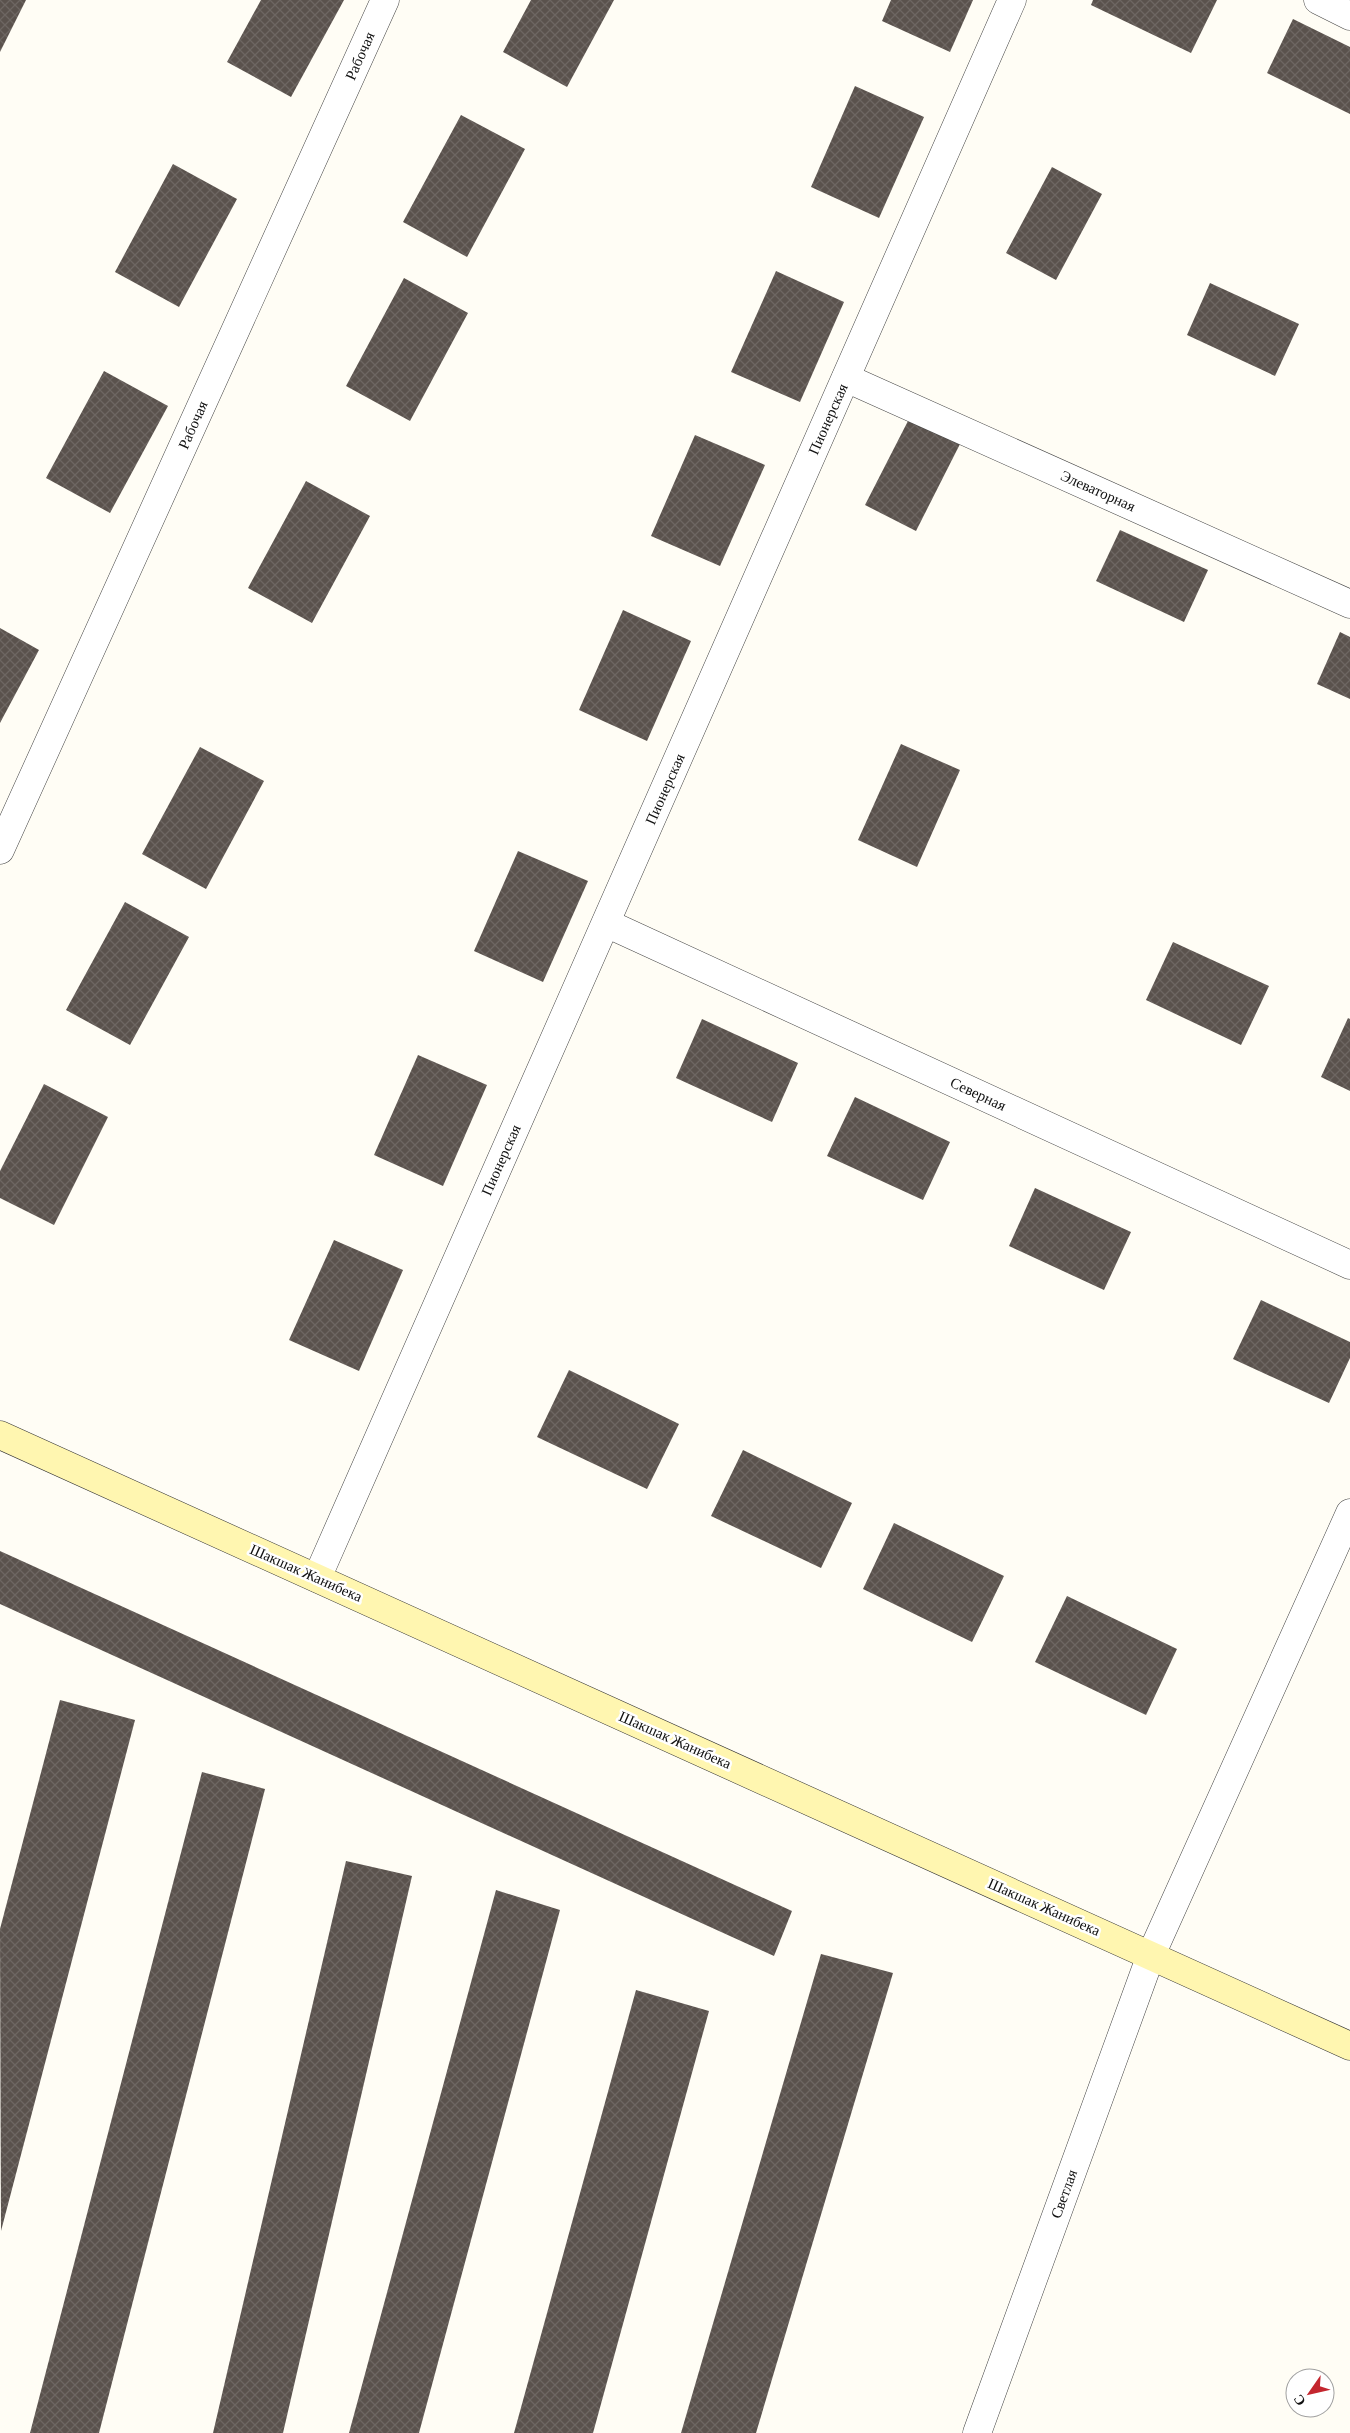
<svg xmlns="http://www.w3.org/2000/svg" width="1350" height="2433" font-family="'Crimson Pro',serif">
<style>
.building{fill:url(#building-cross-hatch)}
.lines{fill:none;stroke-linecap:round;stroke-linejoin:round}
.street-casing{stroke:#444;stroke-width:29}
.secondary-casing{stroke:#333;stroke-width:29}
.street{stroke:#fff;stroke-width:28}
.secondary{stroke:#fff6b0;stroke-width:28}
.labels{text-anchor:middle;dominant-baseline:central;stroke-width:5;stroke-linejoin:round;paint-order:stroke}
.street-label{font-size:15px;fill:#111;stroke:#fff}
</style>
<defs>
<pattern id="building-cross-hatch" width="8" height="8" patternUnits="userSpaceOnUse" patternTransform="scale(1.25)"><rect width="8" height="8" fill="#5a524d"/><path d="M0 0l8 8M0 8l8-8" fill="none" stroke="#6d6662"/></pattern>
</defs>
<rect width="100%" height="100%" fill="#fffdf5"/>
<!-- building -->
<g class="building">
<polygon points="0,0 26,0 0,52"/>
<polygon points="261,0 344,0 291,97 227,62"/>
<polygon points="531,0 614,0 567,87 503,52"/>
<polygon points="891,0 973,0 950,52 882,21"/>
<polygon points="1093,0 1217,0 1191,53 1091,5"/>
<polygon points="1293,19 1350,47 1350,114 1267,73"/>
<polygon points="855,86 924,117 879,218 811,187"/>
<polygon points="461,115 525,149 467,257 403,222"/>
<polygon points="173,164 237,199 179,307 115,272"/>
<polygon points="1052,167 1102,194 1056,280 1006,253"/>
<polygon points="776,271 844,302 800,402 731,372"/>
<polygon points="404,278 468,313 410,421 346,386"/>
<polygon points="1210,283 1299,324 1275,376 1187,335"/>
<polygon points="104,371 168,406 110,513 46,478"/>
<polygon points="909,419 960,444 916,531 865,505"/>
<polygon points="695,435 765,465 720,566 651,536"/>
<polygon points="306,481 370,516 312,623 248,588"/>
<polygon points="1120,530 1208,570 1184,622 1096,581"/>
<polygon points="623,610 691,641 647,741 579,710"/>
<polygon points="0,628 39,650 0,723"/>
<polygon points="1340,632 1350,637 1350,699 1317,684"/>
<polygon points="901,744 960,770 917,867 858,840"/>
<polygon points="200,747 264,781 206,889 142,854"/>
<polygon points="518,851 588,881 543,982 474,951"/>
<polygon points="125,902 189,937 130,1045 66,1010"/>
<polygon points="1173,942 1269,986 1241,1045 1146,1000"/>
<polygon points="1348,1018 1350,1019 1350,1091 1321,1077"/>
<polygon points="702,1019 798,1063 772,1122 676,1078"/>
<polygon points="418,1055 487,1085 443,1186 374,1155"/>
<polygon points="44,1084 108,1117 54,1225 0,1198 0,1171"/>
<polygon points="855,1097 950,1142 923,1200 827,1156"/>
<polygon points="1035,1188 1131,1232 1104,1290 1009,1246"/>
<polygon points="334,1240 403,1270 359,1371 289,1340"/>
<polygon points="1261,1300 1350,1342 1350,1358 1329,1403 1233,1359"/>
<polygon points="569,1370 679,1424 647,1489 537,1437"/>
<polygon points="743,1450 852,1503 821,1568 711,1516"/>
<polygon points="894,1523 1004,1576 972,1642 863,1589"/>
<polygon points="0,1551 792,1911 774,1956 0,1604"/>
<polygon points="1067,1596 1177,1649 1146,1715 1035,1662"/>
<polygon points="60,1700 135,1720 1,2231 0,1929"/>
<polygon points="202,1772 265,1789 99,2433 30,2433"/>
<polygon points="346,1861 412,1876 283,2433 213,2433"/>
<polygon points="496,1890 560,1910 419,2433 349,2433"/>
<polygon points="821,1954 893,1973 756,2433 681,2433"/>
<polygon points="636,1990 709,2011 593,2433 514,2433"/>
</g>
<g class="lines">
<defs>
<g id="street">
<polyline points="1318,0 1350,16"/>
<polyline points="846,378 1350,604"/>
<polyline points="0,850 385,0"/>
<polyline points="606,923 1350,1265"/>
<polyline points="317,1578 1012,0"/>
<polyline points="977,2433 1151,1955 1350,1513"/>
</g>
<polyline id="secondary" points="0,1435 1350,2046"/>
</defs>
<!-- street casing -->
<use href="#street" class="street-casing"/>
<!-- secondary casing -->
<use href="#secondary" class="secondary-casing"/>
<!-- street -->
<use href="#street" class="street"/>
<!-- secondary -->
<use href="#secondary" class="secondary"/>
</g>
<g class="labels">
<!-- street labels -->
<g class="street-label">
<text transform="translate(360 56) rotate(-66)">Рабочая</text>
<text transform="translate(828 419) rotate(-66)">Пионерская</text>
<text transform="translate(193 425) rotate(-66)">Рабочая</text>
<text transform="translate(1098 491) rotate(24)">Элеваторная</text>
<text transform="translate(665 789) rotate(-66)">Пионерская</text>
<text transform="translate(978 1094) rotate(25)">Северная</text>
<text transform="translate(501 1160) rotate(-66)">Пионерская</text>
<text transform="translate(306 1573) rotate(24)">Шакшак Жанибека</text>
<text transform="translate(675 1740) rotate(24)">Шакшак Жанибека</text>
<text transform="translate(1044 1907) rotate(24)">Шакшак Жанибека</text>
<text transform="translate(1064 2194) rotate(-70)">Светлая</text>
</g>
</g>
<!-- north arrow -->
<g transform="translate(1310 2393) rotate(236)"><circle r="24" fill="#ffffff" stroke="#a0a0a0"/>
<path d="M0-4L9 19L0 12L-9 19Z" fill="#c4262e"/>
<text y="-8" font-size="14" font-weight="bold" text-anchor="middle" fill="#111111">С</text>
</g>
</svg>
